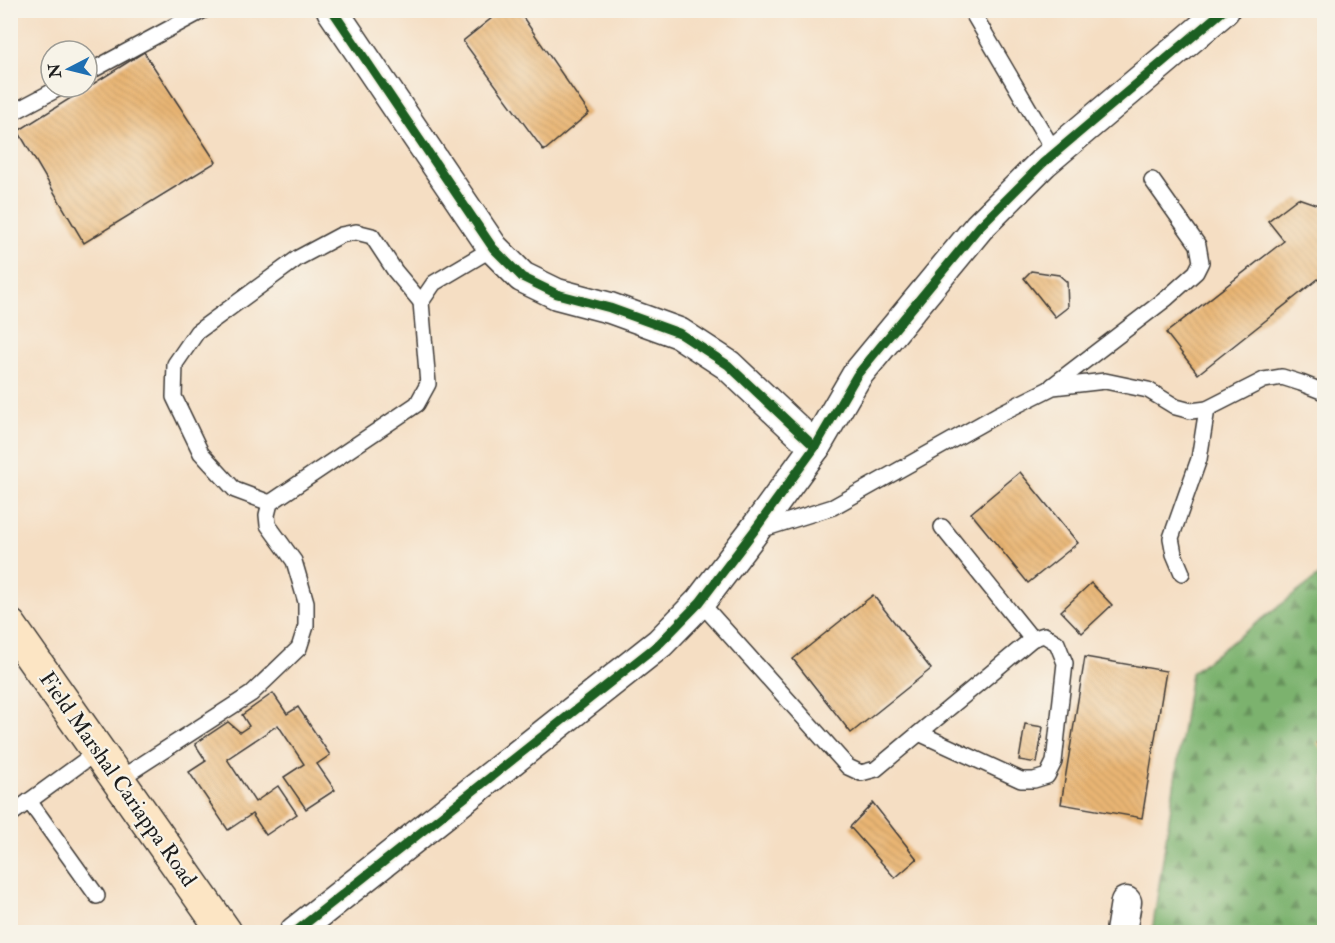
<svg xmlns="http://www.w3.org/2000/svg" width="1335" height="943" font-family="'IM FELL Double Pica',serif">
<style>
.forest{fill:url(#forest-firs);stroke:#4c6745;stroke-width:1.5}
.building{fill:url(#building-back-hatch)}
.lines{fill:none;stroke-linecap:round;stroke-linejoin:round}
.lane-casing{stroke:#3d3935;stroke-width:18}
.street-casing{stroke:#3d3935;stroke-width:33}
.secondary-casing{stroke:#3d3935;stroke-width:36}
.lane{stroke:#fff;stroke-width:15}
.street{stroke:#fff;stroke-width:30}
.secondary{stroke:#fce5c4;stroke-width:33}
.cycleway-casing{stroke:#f7f3e8;stroke-width:13}
.cycleway{stroke:#1b5e20;stroke-width:9}
.labels{text-anchor:middle;dominant-baseline:central;stroke-width:4.5;stroke-linejoin:round;paint-order:stroke}
.street-label{font-size:22px;fill:#1c1c1c;stroke:#f7f3e8}
</style>
<defs>
<pattern id="forest-firs" width="22" height="20" patternUnits="userSpaceOnUse" patternTransform="scale(1.5)"><rect width="22" height="20" fill="#7cb26e"/><path d="M5 1l3.5 6h-7zM16 11l3.5 6h-7z" fill="#65905a"/></pattern>
<pattern id="building-back-hatch" width="6" height="6" patternUnits="userSpaceOnUse" patternTransform="scale(1.5)"><rect width="6" height="6" fill="#e9b573"/><path d="M-1 5l2 2M0 0l6 6M5-1l2 2" fill="none" stroke="#c79b63"/></pattern>
</defs>
<rect width="100%" height="100%" fill="#f7f3e8"/>
<filter id="ink" filterUnits="userSpaceOnUse"><feTurbulence type="fractalNoise" baseFrequency=".0167" numOctaves="2"/><feDisplacementMap in="SourceGraphic" scale="12" xChannelSelector="R" yChannelSelector="G"/><feConvolveMatrix kernelMatrix="1 2 1 2 8 2 1 2 1" color-interpolation-filters="sRGB"/></filter>
<filter id="wash" filterUnits="userSpaceOnUse"><feTurbulence type="fractalNoise" baseFrequency=".008" numOctaves="4" result="noise"/><feDisplacementMap in="SourceGraphic" scale="24" xChannelSelector="R" yChannelSelector="G"/><feGaussianBlur stdDeviation="1.35" result="paint"/><feColorMatrix in="noise" values="0 0 0 0 0 0 0 0 0 0 0 0 0 0 0 0 0 1.4 0 .05"/><feComposite in="paint" operator="in"/></filter>
<g filter="url(#wash)">
<rect width="100%" height="100%" fill="#f5dec3"/>
<!-- forest -->
<polygon class="forest" points="1324,572 1324,932 1152,932 1191,673"/>
<g id="blocks">
<!-- building -->
<g class="building">
<polygon points="502,10 518,10 589,113 544,151 463,41"/>
<polygon points="144,52 216,162 84,243 18,131"/>
<polygon points="1298,198 1324,207 1324,287 1318,279 1198,374 1166,333 1284,241 1268,221"/>
<polygon points="1031,271 1059,275 1067,282 1068,307 1055,317 1024,278"/>
<polygon points="1020,472 1078,543 1028,583 971,513"/>
<polygon points="1091,583 1112,605 1082,633 1061,611"/>
<polygon points="873,595 931,669 851,733 793,659"/>
<polygon points="1085,657 1166,671 1142,818 1061,804"/>
<polygon points="273,693 287,714 298,707 330,755 317,764 335,790 306,809 284,777 304,764 278,725 227,759 255,802 278,786 297,814 266,835 252,814 228,830 189,772 206,761 195,744 228,722 240,732 249,726 242,715"/>
<polygon points="1025,724 1043,727 1037,763 1019,760"/>
<polygon points="1324,738 1324,753 1317,743"/>
<polygon points="873,803 917,859 895,878 850,827"/>
</g>
</g>
</g>
<g filter="url(#ink)">
<use href="#blocks" fill-opacity="0" stroke="#3d3935" stroke-width="1.5"/>
<g class="lines">
<defs>
<g id="lane">
<polyline points="971,10 1055,153"/>
<polyline points="87,73 204,10"/>
<polyline points="10,114 61,87"/>
<polyline points="1052,386 1167,298 1196,272 1201,262 1198,245 1152,180"/>
<polyline points="270,503 235,490 201,453 174,397 175,364 197,332 298,258 341,235 356,232 372,236 395,271 421,302"/>
<polyline points="942,527 1032,639"/>
<polyline points="760,530 833,507 997,415 1053,387 1105,381 1148,390 1176,407 1191,411 1207,409 1264,380 1282,377 1301,383 1324,392"/>
<polyline points="1182,573 1174,554 1171,538 1199,459 1207,409"/>
<polyline points="700,602 848,767 861,773 876,769 1032,639 1044,635 1057,643 1065,663 1054,762 1047,776 1034,780 1021,780 919,733"/>
<polyline points="118,780 251,694 299,648 306,626 306,602 294,561 268,525 267,515 270,503 417,404 428,384 421,302 434,283 493,248"/>
<polyline points="29,801 97,896"/>
<polyline points="10,815 98,751"/>
</g>
<g id="street">
<polyline points="332,10 493,248 522,277 557,294 610,308 679,333 728,365 815,447"/>
<polyline points="295,932 660,643 700,602 754,531 815,447 857,375 979,227 1043,163 1224,10"/>
<polyline points="1121,932 1126,902"/>
</g>
<polyline id="secondary" points="10,626 225,932"/>
</defs>
<!-- lane casing -->
<use href="#lane" class="lane-casing"/>
<!-- street casing -->
<use href="#street" class="street-casing"/>
<!-- secondary casing -->
<use href="#secondary" class="secondary-casing"/>
<!-- lane -->
<use href="#lane" class="lane"/>
<!-- street -->
<use href="#street" class="street"/>
<!-- secondary -->
<use href="#secondary" class="secondary"/>
<defs>
<g id="cycleway">
<polyline points="332,10 493,248 522,277 557,294 610,308 679,333 728,365 815,447"/>
<polyline points="295,932 660,643 700,602 754,531 815,447 857,375 979,227 1043,163 1224,10"/>
</g>
</defs>
<!-- cycleway casing -->
<use href="#cycleway" class="cycleway-casing"/>
<!-- cycleway -->
<use href="#cycleway" class="cycleway"/>
</g>
</g>
<g class="labels">
<!-- street labels -->
<g class="street-label">
<text transform="translate(118 779) rotate(55)">Field Marshal Cariappa Road</text>
</g>
</g>
<!-- margin -->
<rect width="1335" height="943" fill="none" stroke="#f7f3e8" stroke-width="36"/>
<!-- north arrow -->
<g transform="translate(69 69) rotate(263)"><circle r="28" fill="#f7f3e8" stroke="#9f9d96" stroke-width="1.5"/>
<path d="M0-4.5L10 22L0 15L-10 22Z" fill="#1f6fb2"/>
<text y="-9" font-size="16" font-weight="bold" text-anchor="middle" fill="#1c1c1c">N</text>
</g>
</svg>
